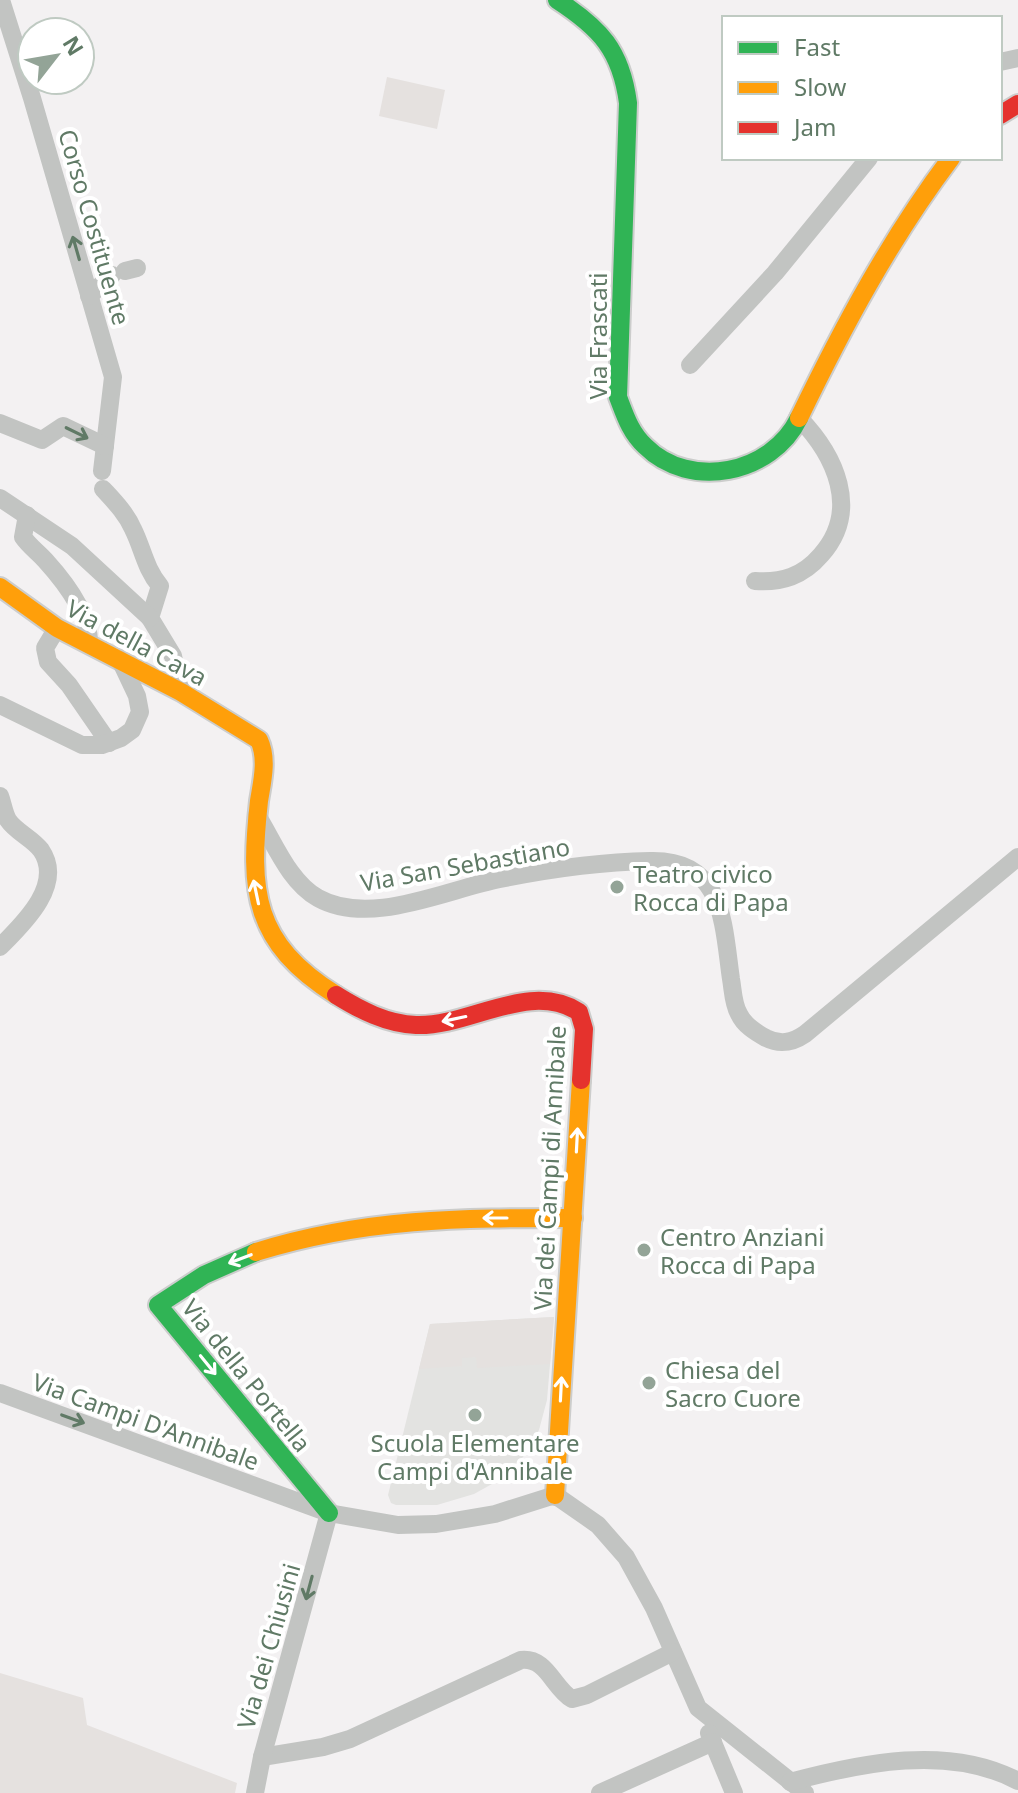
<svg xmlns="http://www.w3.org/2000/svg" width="1018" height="1793" font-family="'Noto Sans',sans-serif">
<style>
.built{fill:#e3e3e1}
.green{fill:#e5e1df}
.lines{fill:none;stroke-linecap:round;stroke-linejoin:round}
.fast-casing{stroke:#cccdcc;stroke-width:22}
.slow-casing{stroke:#cccdcc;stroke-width:22}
.jam-casing{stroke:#cccdcc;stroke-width:22}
.street{stroke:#c2c4c2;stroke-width:18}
.fast{stroke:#30b455;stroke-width:18}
.slow{stroke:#ff9f0a;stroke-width:18}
.jam{stroke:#e5322d;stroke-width:18}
.oneway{stroke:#607a66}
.oneway2{stroke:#fff}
.poi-dot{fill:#93a497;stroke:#fff;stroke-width:3}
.labels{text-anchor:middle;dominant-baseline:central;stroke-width:8;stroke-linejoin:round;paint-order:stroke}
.street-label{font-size:24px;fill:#607a66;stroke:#fff}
.poi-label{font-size:24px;fill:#607a66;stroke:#fff;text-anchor:start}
</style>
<rect width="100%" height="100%" fill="#f3f1f2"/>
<!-- built -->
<polygon class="built" points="554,1317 547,1400 539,1430 523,1457 501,1479 474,1494 437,1505 396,1505 391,1503 388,1495 430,1324"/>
<!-- green -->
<g class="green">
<polygon points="387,77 445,90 437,129 379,116"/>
<polygon points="554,1317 550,1364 477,1368 476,1357 462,1358 462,1366 419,1369 430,1324"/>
<polygon points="0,1673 83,1698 87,1725 237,1783 235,1793 0,1793"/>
</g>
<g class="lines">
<defs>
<g id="fast">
<path d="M557 0C600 28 621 50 628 103L618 397C625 415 630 432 645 446 690 491 772 474 799 418"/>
<polyline points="256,1252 204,1275 158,1305 329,1513"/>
</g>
<g id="slow">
<path d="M799 418C843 327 890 239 951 158"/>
<path d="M0 587 57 628 181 692 259 740C268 759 262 782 259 801 249 891 253 943 336 995"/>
<path d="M256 1252C365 1218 460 1218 573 1218"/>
<polyline points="555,1495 581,1080"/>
</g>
<g id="jam">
<polyline points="1000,115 1018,104"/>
<path d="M336 995C360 1010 387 1024 416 1025 470 1027 529 980 579 1012L584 1029 581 1080"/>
</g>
</defs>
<!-- fast casing -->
<use href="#fast" class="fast-casing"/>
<!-- slow casing -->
<use href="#slow" class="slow-casing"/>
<!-- jam casing -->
<use href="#jam" class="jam-casing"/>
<!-- street -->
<g class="street">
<polyline points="1,0 32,98 113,377 102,471"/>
<polyline points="1000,62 1018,58"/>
<polyline points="125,271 137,268"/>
<polyline points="89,296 112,275"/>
<polyline points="690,365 775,273 869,158"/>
<polyline points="0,423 42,440 63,426 105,446"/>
<path d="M103 489C114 501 126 513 133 529 143 549 145 568 160 586L150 618 173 656 181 692"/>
<polyline points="0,498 72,546 150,618"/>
<path d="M27 515 23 537C29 546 38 552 45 560 65 582 90 614 89 644"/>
<path d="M755 581C782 583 803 576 821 555 861 510 835 455 799 418"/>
<polyline points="57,628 45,648 48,662 69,685 109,743"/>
<polyline points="0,705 82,745 102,745 121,738 132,730 140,712 137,696 120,660"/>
<path d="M0 796C3 804 4 813 8 820 16 832 32 838 41 850 65 885 22 925 0 947"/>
<path d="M257 815C274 842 289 882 318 898 370 927 445 890 500 879 549 869 601 862 650 861 724 859 723 923 731 979 733 990 733 1004 739 1014 744 1025 755 1032 766 1038 780 1045 792 1043 805 1034L1018 857"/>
<polyline points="0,1393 329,1513 398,1525 436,1524 495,1514 555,1495 598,1525 626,1557 654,1608 698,1708 805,1793"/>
<polyline points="709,1733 734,1793"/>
<path d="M262 1757 323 1747 350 1739 521 1660C547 1657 553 1688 572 1699L587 1695 673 1652"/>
<path d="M790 1782C861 1763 949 1744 1018 1781"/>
<polyline points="255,1793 262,1757 329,1513"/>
<polyline points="600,1793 713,1742"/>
</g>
<!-- fast -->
<use href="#fast" class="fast"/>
<!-- slow -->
<use href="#slow" class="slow"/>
<!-- jam -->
<use href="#jam" class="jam"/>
</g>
<!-- one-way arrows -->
<defs><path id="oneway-shaft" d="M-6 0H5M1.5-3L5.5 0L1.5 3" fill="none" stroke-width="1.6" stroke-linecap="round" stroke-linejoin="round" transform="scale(2)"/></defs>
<g class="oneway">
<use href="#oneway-shaft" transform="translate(76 248) rotate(-106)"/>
<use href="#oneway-shaft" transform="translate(77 433) rotate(26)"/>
<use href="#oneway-shaft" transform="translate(73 1419) rotate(20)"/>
<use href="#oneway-shaft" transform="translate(309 1588) rotate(105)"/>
</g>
<g class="oneway2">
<use href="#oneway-shaft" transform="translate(256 892) rotate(-102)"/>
<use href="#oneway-shaft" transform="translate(454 1019) rotate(168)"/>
<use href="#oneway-shaft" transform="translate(577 1140) rotate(-87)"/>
<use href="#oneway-shaft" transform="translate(495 1218) rotate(180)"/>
<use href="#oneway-shaft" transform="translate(240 1259) rotate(159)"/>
<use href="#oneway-shaft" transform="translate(208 1365) rotate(51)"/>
<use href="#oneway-shaft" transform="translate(561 1389) rotate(-87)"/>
</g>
<!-- markers -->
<g class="poi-dot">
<circle cx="617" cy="887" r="8"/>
<circle cx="644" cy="1250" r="8"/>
<circle cx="649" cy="1383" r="8"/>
<circle cx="475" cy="1415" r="8"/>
</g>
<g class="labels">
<!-- street labels -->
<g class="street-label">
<text transform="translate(95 227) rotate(74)">Corso Costituente</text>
<text transform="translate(597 336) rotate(-90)">Via Frascati</text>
<text transform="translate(137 642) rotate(28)">Via della Cava</text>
<text transform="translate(465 864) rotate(-10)">Via San Sebastiano</text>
<text transform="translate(549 1168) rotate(-87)">Via dei Campi di Annibale</text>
<text transform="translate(247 1375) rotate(51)">Via della Portella</text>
<text transform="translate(146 1421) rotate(20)">Via Campi D'Annibale</text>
<text transform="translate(268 1646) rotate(-74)">Via dei Chiusini</text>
</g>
<!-- poi labels -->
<g class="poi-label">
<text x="633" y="873">Teatro civico<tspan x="633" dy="28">Rocca di Papa</tspan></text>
<text x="660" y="1236">Centro Anziani<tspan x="660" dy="28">Rocca di Papa</tspan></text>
<text x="665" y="1369">Chiesa del<tspan x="665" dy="28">Sacro Cuore</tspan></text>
<text x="475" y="1442" text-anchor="middle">Scuola Elementare<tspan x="475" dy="28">Campi d'Annibale</tspan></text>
</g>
</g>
<!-- legend -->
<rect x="722" y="16" width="280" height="144" fill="#ffffff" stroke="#bfcac2" stroke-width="2"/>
<rect x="738" y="42" width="40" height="12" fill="#30b455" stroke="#bfcac2" stroke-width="2"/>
<text x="794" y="56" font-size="24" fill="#607a66">Fast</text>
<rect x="738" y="82" width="40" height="12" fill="#ff9f0a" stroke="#bfcac2" stroke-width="2"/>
<text x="794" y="96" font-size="24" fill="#607a66">Slow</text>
<rect x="738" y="122" width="40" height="12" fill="#e5322d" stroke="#bfcac2" stroke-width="2"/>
<text x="794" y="136" font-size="24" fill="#607a66">Jam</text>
<!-- north arrow -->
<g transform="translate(56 56) rotate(59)"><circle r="38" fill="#ffffff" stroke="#bfcac2" stroke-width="2"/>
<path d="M0-6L14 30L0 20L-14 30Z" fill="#93a497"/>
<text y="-12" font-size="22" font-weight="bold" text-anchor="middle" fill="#607a66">N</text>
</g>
</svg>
